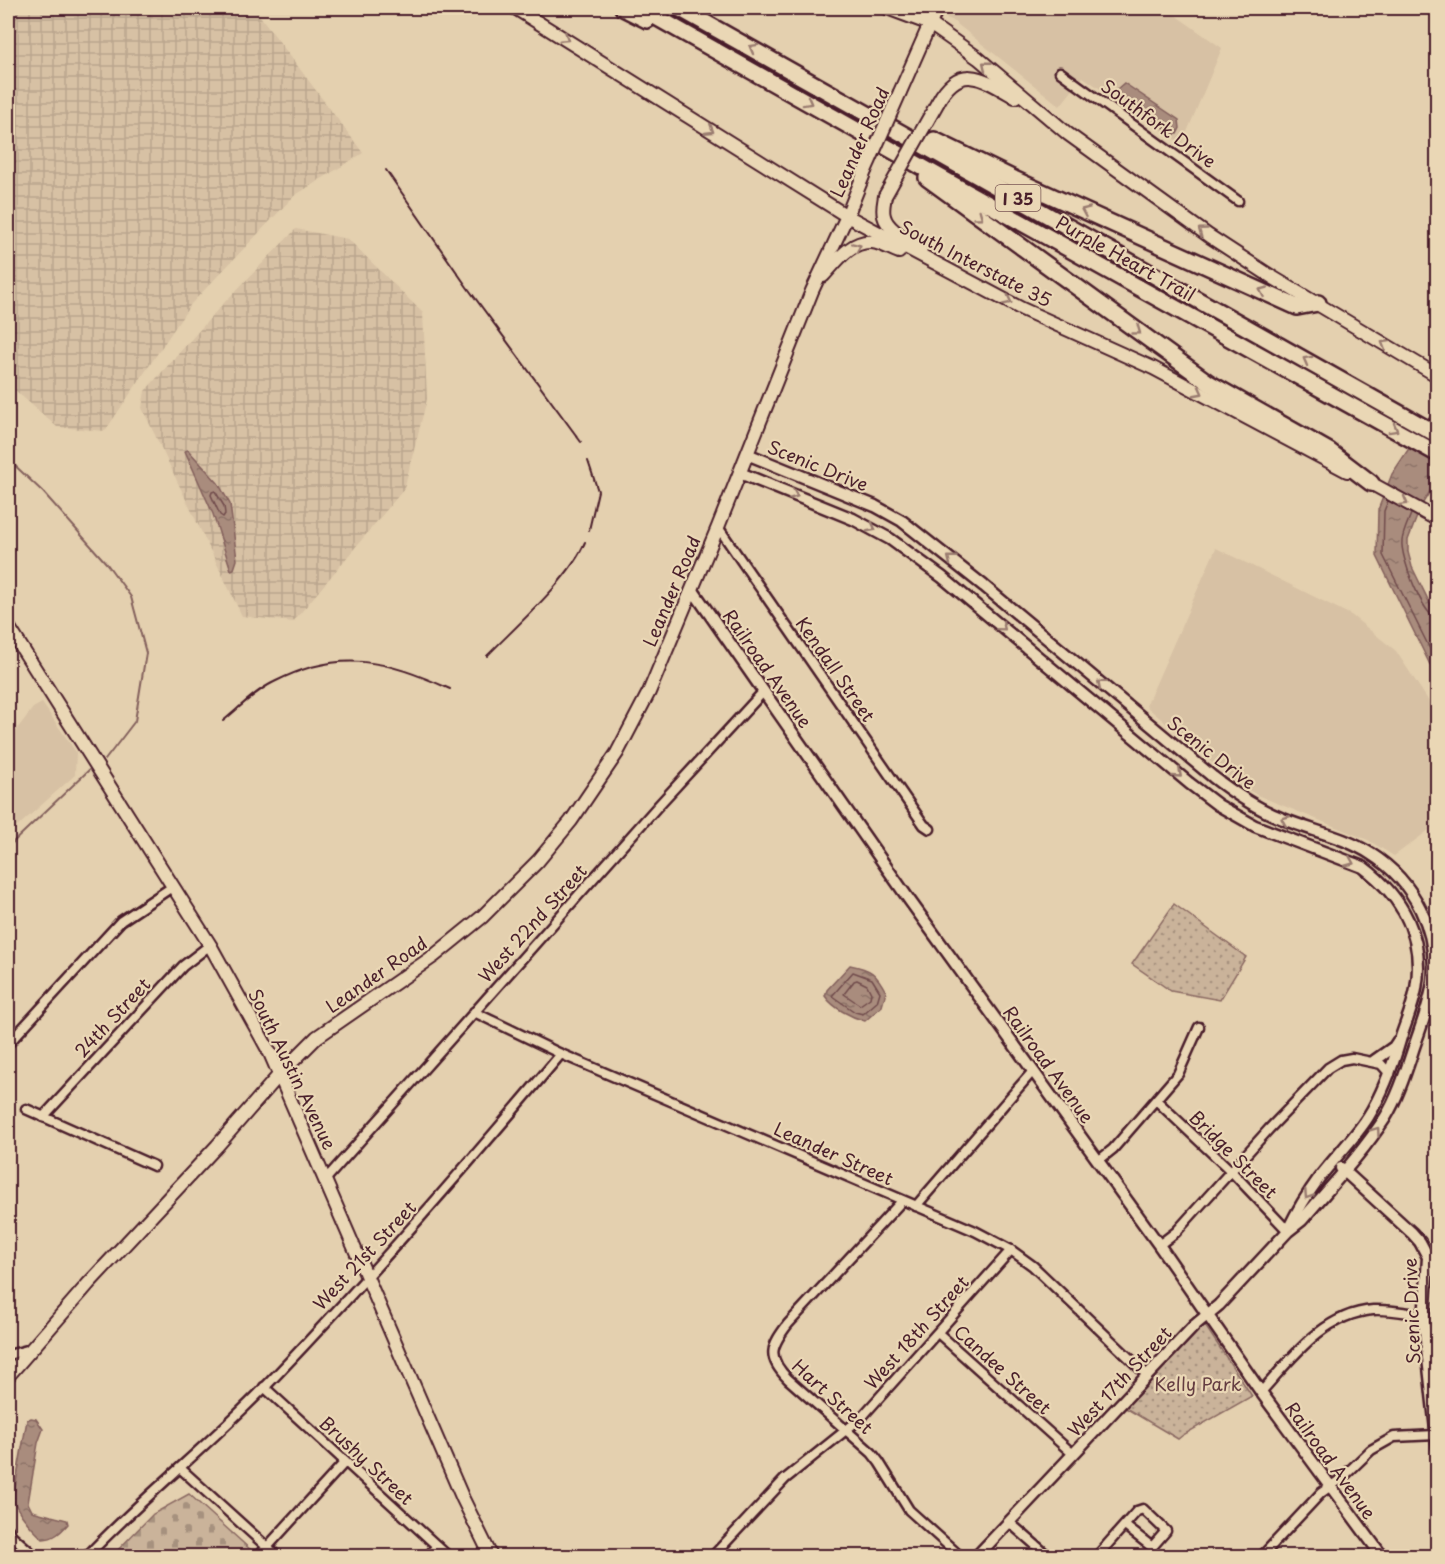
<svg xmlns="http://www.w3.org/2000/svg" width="1445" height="1564" font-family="'Playpen Sans',sans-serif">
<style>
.built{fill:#d7c1a4}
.industrial{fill:url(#industrial-grid)}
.grass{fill:url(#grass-dots);stroke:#8a6962;stroke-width:1.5}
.cemetery{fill:url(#cemetery-stones);stroke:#8a6962;stroke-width:1.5}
.water{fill:url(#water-ripples);stroke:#83605c;stroke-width:1.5}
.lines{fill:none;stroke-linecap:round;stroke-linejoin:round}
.shore{stroke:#704b4c;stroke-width:1.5}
.stream{stroke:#83605c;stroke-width:2}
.minor-casing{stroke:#4a1f2b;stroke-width:13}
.tertiary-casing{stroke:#4a1f2b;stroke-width:15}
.secondary-casing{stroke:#4a1f2b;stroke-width:16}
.motorway-casing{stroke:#4a1f2b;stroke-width:20}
.minor{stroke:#ead7b5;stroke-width:8}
.tertiary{stroke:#ead7b5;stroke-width:10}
.secondary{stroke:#ead7b5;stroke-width:12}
.motorway{stroke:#ead7b5;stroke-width:15}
.rail{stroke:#4a1f2b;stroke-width:2}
.secondary-bridge-casing{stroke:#4a1f2b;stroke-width:16;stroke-linecap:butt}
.secondary-bridge{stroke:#ead7b5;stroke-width:12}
.oneway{stroke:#9a7b70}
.labels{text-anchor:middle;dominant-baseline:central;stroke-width:4.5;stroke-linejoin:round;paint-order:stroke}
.shield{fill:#ead7b5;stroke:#7a5654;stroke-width:1.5}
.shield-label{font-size:16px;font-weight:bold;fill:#4a1f2b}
.street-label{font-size:18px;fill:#4a1f2b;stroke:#ead7b5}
.park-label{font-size:18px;fill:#643d41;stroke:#ead7b5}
</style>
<defs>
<pattern id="industrial-grid" width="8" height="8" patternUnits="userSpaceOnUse" patternTransform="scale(1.5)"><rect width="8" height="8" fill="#d7c1a4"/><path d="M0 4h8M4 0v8" fill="none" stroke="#baa58d"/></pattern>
<pattern id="grass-dots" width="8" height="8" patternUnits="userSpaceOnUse" patternTransform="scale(1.5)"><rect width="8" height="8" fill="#cab39a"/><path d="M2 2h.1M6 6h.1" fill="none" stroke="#a6917e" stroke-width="1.8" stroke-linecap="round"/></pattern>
<pattern id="cemetery-stones" width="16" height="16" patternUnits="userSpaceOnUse" patternTransform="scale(1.5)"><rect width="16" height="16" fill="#cab39a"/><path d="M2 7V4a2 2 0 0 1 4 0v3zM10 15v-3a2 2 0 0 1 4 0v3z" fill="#a6917e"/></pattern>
<pattern id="water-ripples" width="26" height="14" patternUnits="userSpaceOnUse" patternTransform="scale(1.5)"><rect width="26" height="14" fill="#a98c7d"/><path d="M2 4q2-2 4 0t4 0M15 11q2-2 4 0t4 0" fill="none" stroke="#8c7267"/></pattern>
</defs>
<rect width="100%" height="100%" fill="#e4d0af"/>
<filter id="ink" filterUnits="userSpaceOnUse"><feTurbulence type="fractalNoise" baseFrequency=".0167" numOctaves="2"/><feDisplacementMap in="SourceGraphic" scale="12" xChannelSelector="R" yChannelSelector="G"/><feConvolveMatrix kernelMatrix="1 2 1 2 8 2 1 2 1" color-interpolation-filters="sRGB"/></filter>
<g filter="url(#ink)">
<!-- built -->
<g class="built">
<polygon points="917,8 1165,8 1222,48 1182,144 1083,77 1060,106 952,20"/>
<polygon points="1216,548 1351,615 1396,651 1437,714 1437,824 1394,856 1368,840 1257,795 1232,780 1146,706"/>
<polygon points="42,703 76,752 75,775 8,835 8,750 17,729 33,708"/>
</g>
<!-- industrial -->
<g class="industrial">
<polygon points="8,8 254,8 363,153 294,196 191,304 105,431 57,427 8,384"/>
<polygon points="296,229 348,239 423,313 427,399 404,489 293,622 242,616 142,408 145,391 222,305"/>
</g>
<!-- grass -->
<g class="grass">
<polygon points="1174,904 1246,957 1220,1000 1171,991 1132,964"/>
<polygon points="1204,1324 1252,1396 1183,1435 1178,1439 1124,1407"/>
</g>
<!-- cemetery -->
<polygon class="cemetery" points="189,1494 252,1551 247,1556 112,1556 153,1514"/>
<!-- water -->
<g class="water">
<polygon points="1124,83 1179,120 1180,128 1177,134 1173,134 1117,94 1116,90"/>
<polygon points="1437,406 1437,480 1421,506 1408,540 1408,552 1412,567 1437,618 1437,679 1377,556 1378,510 1392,474"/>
<polygon points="188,450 218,483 230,504 237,560 234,569 231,570 213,514 185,451"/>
<path d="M850 965C871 969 876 973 886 992L882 1006 865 1021C851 1017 833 1008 825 996L827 990Z"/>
<path d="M31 1418 36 1419 43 1429 38 1443 28 1503 32 1511 67 1520 68 1524C61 1532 54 1539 43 1539 30 1527 19 1515 13 1499L27 1420Z"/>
</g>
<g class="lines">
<!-- shore -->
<g class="shore">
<polygon points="215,491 224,506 225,514 223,517 220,515 211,495 212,492"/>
<polyline points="1388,501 1384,511 1383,555 1438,665"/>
<path d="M1411 514C1408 522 1403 532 1402 541 1400 556 1423 617 1438 619"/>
<polygon points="853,972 872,979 880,992 877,1002 863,1014 855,1012 832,996"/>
<polygon points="857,980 867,985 871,993 870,998 860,1005 844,994 854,981"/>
</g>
<!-- stream -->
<g class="stream">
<polyline points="8,459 43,492 107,564 131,597 146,653 135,721 105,760"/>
<polyline points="8,847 89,770"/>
</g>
<defs>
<g id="minor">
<polyline points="1060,72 1238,201"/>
<polyline points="718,527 924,825 930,829"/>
<polyline points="474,1012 561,1054 975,1231 1011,1250 1033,1266 1147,1375"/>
<polyline points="8,1044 121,921 172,887"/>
<polyline points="1156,1100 1231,1171 1288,1231"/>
<polyline points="26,1109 154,1166"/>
<polyline points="43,1117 183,966 210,945"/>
<polyline points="1098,1161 1113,1149 1178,1074 1199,1027"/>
<polyline points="326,1179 657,807 764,691"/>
<path d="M902 1201 788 1324C771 1346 766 1357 788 1379L872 1453 879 1462 909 1510 960 1556"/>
<polyline points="916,1206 1033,1071"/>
<polyline points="1159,1245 1176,1232 1269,1129 1328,1068 1341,1060 1352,1058 1381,1064 1390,1074"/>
<polyline points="938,1333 1073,1454"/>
<polyline points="8,1355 31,1349"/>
<polyline points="264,1387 448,1556"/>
<path d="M1261 1392C1292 1358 1323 1314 1373 1310 1390 1309 1407 1313 1424 1315"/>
<polyline points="180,1468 277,1556"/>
<polyline points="1009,1522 1048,1556"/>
<polyline points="8,1529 10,1534 35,1556"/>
<path d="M87 1556C143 1497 208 1446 265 1387 368 1280 465 1168 561 1054"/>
<polyline points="259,1556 345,1462"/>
<polyline points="428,1556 437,1546"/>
<polyline points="713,1556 785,1479 861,1418 1011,1250"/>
<polyline points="1097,1556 1137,1511 1143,1509 1166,1531 1152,1547 1125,1526"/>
<polyline points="1262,1556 1321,1493 1341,1479 1371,1450 1394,1437 1436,1435"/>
</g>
<g id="tertiary">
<path d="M747 454 875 506 902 521 984 586 1213 777C1235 794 1257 809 1283 819 1312 831 1345 837 1371 854 1414 881 1439 931 1433 982 1430 1004 1421 1026 1414 1047 1406 1071 1398 1097 1385 1118 1361 1155 1330 1187 1302 1220L1288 1231 1219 1305 1195 1325 977 1556"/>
<path d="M740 473 853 519 890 539 942 577 1189 783 1218 805 1255 826 1363 867C1403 897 1425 938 1416 989 1413 1006 1406 1022 1401 1037 1393 1065 1383 1093 1368 1117 1354 1139 1335 1157 1319 1178 1308 1193 1297 1211 1289 1228"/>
<polyline points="692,589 910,901 1159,1245 1261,1392 1382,1556"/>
<polyline points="1374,1061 1394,1047 1398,1041"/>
<polyline points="1341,1168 1412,1233 1420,1242 1428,1257 1424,1322 1438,1448"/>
</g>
<g id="secondary">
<polyline points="515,8 847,216 1022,309 1153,368 1347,471"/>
<polyline points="887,8 930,24 978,58 1068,134 1209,236 1272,277 1438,376"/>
<polyline points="900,92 937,8"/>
<path d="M938 102C960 61 984 79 1015 97"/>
<path d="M885 196C884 203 882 210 884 216 887 230 910 241 921 249"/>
<path d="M823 276C836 262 851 240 872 242 881 243 891 249 899 252"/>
<polyline points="1365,480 1438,520"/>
<polyline points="8,626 210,945 270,1053 463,1499 491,1556"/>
<polyline points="8,1376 89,1283 217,1146 280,1074 317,1037 434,956 482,917 538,861 571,821 617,753 649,692 718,527 812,291 847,216 865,171"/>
</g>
<g id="motorway">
<polyline points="623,8 647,20"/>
<polyline points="640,8 945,180 1438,454"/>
<polyline points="679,8 1438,435"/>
<polyline points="934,140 1014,179 1297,307 1318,303"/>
<polyline points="927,178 1209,383 1329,451 1371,483"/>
</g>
</defs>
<!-- minor casing -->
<use href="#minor" class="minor-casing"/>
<!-- tertiary casing -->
<use href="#tertiary" class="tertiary-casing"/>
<!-- secondary casing -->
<use href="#secondary" class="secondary-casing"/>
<!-- motorway casing -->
<use href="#motorway" class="motorway-casing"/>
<!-- minor -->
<use href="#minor" class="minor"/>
<!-- tertiary -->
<use href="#tertiary" class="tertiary"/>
<!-- secondary -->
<use href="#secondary" class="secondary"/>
<!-- motorway -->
<use href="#motorway" class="motorway"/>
<!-- rail -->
<g class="rail">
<polyline points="386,170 467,287 581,442"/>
<polyline points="588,461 598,491 589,530"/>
<path d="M487 656C516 626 570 579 585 542"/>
<path d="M223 721C239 708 255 691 274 682 339 648 386 660 450 689"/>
</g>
<defs>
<g id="secondary-bridge">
<polyline points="865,171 900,92"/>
<polyline points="885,196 938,102"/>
</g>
</defs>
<!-- secondary-bridge casing -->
<use href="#secondary-bridge" class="secondary-bridge-casing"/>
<!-- secondary-bridge -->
<use href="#secondary-bridge" class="secondary-bridge"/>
</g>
<!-- one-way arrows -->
<defs><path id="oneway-chevron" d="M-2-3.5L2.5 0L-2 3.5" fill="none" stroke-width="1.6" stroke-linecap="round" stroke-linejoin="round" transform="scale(1.5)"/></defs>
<g class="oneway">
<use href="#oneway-chevron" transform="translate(565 38) rotate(33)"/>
<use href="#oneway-chevron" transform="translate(753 48) rotate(-151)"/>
<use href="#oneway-chevron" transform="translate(986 65) rotate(-141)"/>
<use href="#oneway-chevron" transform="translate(808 102) rotate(29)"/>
<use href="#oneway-chevron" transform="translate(710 130) rotate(32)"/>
<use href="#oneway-chevron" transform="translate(1085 211) rotate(-156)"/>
<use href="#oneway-chevron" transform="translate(979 216) rotate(36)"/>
<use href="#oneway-chevron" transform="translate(1202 231) rotate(-144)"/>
<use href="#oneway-chevron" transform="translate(857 247) rotate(-24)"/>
<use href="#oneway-chevron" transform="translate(1263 291) rotate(-156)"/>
<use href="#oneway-chevron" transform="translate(1008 301) rotate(27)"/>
<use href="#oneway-chevron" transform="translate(1137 331) rotate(36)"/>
<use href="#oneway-chevron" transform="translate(1385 344) rotate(-149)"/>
<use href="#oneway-chevron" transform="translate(1307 360) rotate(-151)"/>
<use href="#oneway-chevron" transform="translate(1199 392) rotate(28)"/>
<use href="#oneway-chevron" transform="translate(1394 429) rotate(29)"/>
<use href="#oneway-chevron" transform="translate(794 495) rotate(22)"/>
<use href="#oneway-chevron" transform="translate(1404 502) rotate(29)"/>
<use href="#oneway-chevron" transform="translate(872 528) rotate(28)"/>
<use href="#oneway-chevron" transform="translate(951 559) rotate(-141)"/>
<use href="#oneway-chevron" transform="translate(1002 627) rotate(40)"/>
<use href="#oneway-chevron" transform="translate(1101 684) rotate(-140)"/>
<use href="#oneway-chevron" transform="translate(1178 774) rotate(41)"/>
<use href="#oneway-chevron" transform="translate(1285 820) rotate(-158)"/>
<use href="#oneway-chevron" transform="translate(1350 862) rotate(23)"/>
<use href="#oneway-chevron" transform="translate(1376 1131) rotate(-54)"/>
<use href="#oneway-chevron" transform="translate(1308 1195) rotate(123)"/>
</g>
</g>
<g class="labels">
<!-- shield labels -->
<rect class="shield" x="995.5" y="185" width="45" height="26" rx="4.5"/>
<g class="shield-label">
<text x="1018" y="198">I 35</text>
</g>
<!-- street labels -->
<g class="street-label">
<text transform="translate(1159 123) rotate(36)">Southfork Drive</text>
<text transform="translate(859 142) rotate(-66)">Leander Road</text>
<text transform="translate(1126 258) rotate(29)">Purple Heart Trail</text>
<text transform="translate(976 263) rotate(27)">South Interstate 35</text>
<text transform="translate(818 465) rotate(22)">Scenic Drive</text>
<text transform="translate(671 591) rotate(-67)">Leander Road</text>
<text transform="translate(768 668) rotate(55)">Railroad Avenue</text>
<text transform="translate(836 669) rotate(55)">Kendall Street</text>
<text transform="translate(1212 752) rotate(38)">Scenic Drive</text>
<text transform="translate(532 923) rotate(-48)">West 22nd Street</text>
<text transform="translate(376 974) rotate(-35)">Leander Road</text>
<text transform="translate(112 1017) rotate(-47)">24th Street</text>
<text transform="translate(1049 1064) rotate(54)">Railroad Avenue</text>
<text transform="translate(293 1069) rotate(64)">South Austin Avenue</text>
<text transform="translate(834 1153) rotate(24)">Leander Street</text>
<text transform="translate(1234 1154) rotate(45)">Bridge Street</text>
<text transform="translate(364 1255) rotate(-47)">West 21st Street</text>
<text transform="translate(1411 1311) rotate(-92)">Scenic Drive</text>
<text transform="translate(916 1332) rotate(-48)">West 18th Street</text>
<text transform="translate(1003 1369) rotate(42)">Candee Street</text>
<text transform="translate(1119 1381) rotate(-47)">West 17th Street</text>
<text transform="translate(833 1396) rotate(42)">Hart Street</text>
<text transform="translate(367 1460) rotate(43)">Brushy Street</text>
<text transform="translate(1331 1460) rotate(54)">Railroad Avenue</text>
</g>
<!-- park labels -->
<g class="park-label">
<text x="1198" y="1383">Kelly Park</text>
</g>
</g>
<!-- margin -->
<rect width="1445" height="1564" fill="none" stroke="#ead7b5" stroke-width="30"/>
<rect x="15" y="15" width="1415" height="1534" fill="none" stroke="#4a1f2b" stroke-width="2" filter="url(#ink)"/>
</svg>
